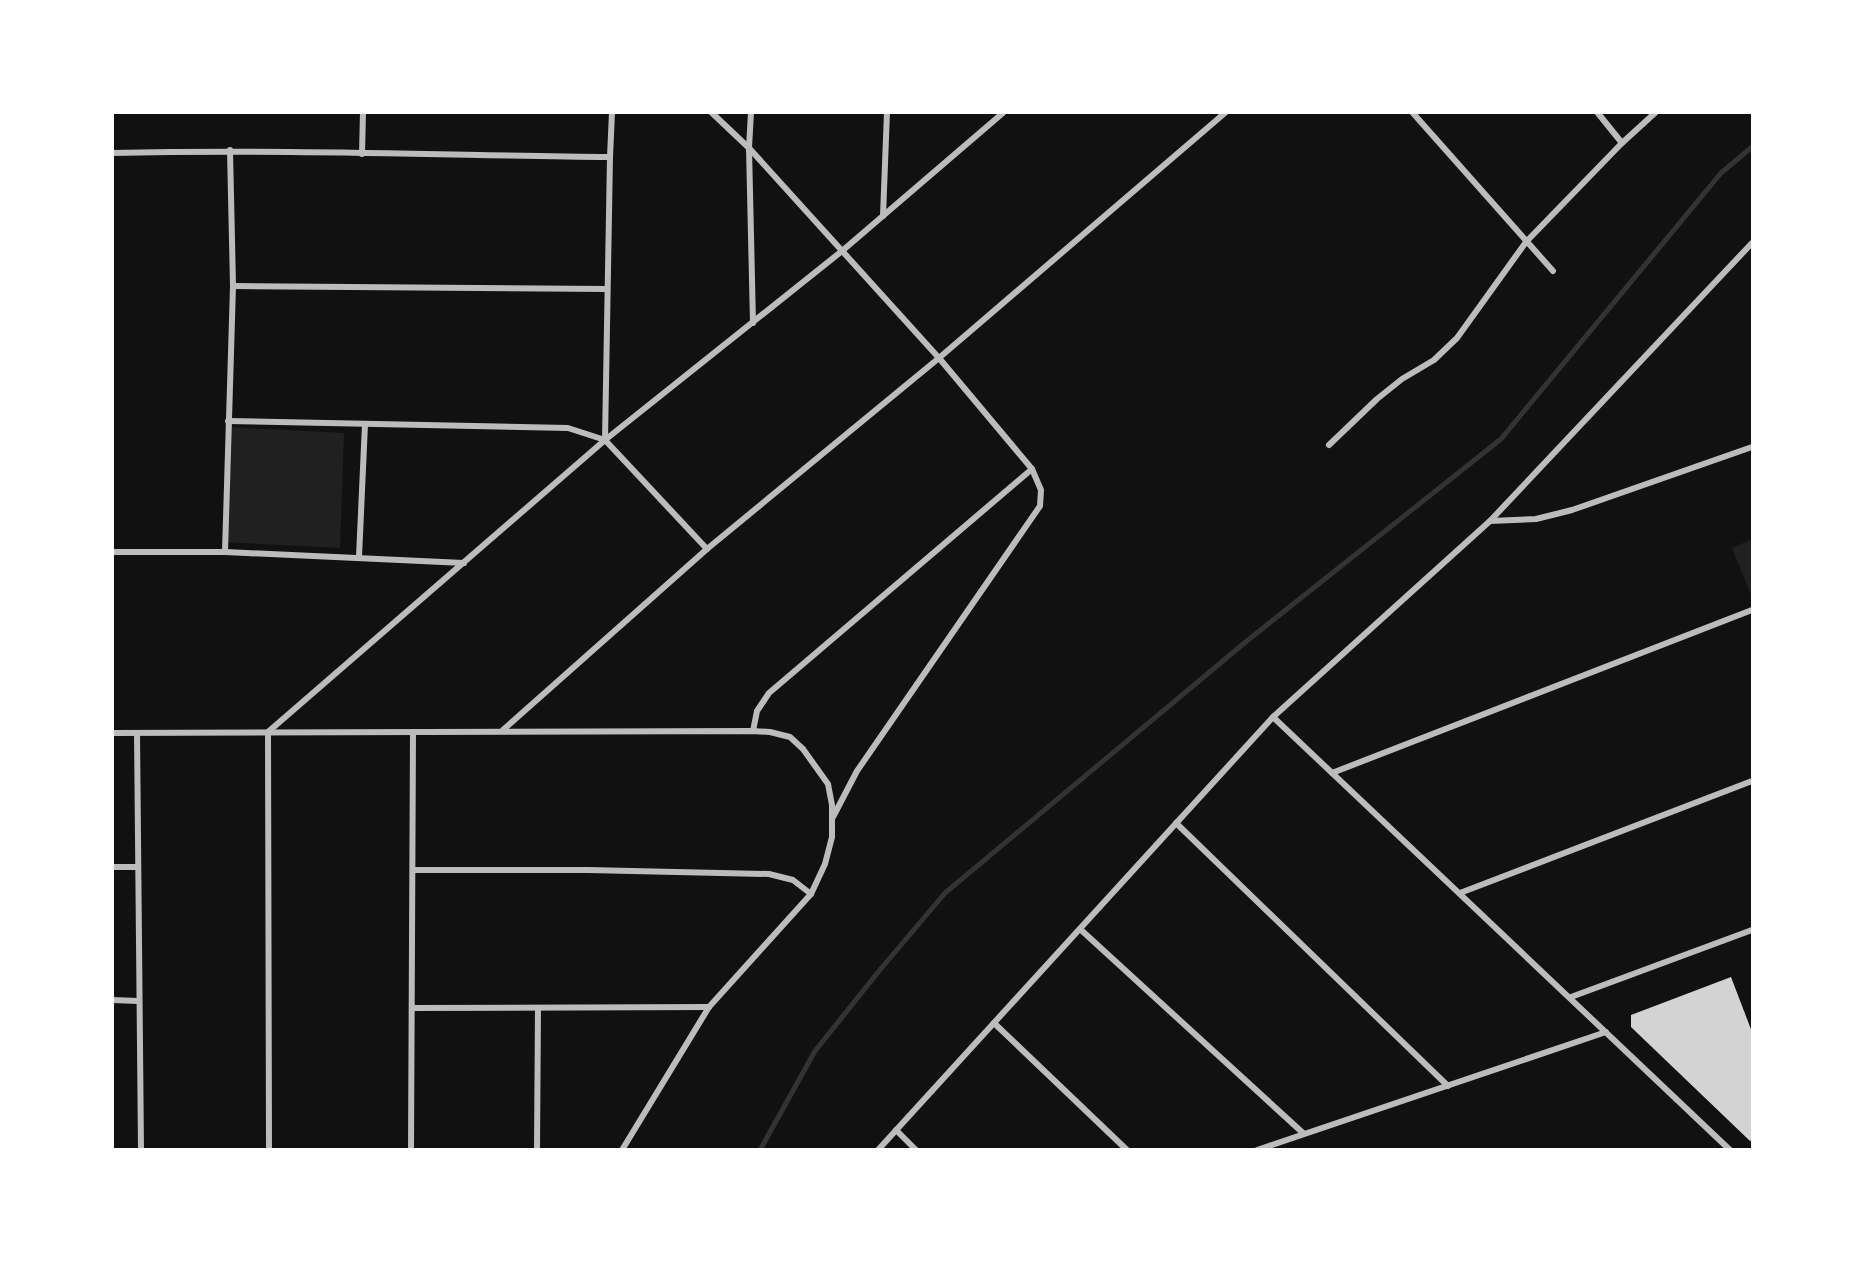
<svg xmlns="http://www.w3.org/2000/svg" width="1865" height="1262" font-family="Karla,sans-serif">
<rect width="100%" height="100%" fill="#111"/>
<g fill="#202020">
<polygon points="229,427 344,433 340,548 222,542"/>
<polygon points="1752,539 1752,597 1732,548"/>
</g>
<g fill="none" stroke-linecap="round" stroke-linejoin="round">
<polyline stroke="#333" stroke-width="5" points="760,1150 815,1051 879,971 945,893 1248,640 1501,439 1721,173 1752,147"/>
</g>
<polygon fill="#d3d3d3" points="1731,977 1752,1032 1752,1140 1750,1141 1631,1027 1631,1015"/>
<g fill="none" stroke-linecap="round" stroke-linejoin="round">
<g stroke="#bcbcbc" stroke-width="6">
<polyline points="711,112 749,148 939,358 1032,469 1041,490 1040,506 857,771 833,817"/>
<polyline points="751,112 749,148 753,323"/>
<polyline points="1412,112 1553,271"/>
<polyline points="1597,112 1622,143"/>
<path d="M 112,153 C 278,149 444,155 610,157"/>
<polyline points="362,154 363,112"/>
<polyline points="883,216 887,112"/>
<polyline points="233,286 607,289"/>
<polyline points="228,421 568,428 605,440 707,549"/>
<polyline points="605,440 610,157 612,112"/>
<polyline points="1329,445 1377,399 1402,379 1434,360 1457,338 1526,242 1622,143 1656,112"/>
<polyline points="1490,521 1752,243"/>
<polyline points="112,552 225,552 464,563"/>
<polyline points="225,552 233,286 230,150"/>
<polyline points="359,557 365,424"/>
<polyline points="1273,717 1730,1150"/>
<polyline points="503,730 707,549 939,358 1226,112"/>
<polyline points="753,731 757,711 769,693 1032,469"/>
<polyline points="112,733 753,731 770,732 790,737 803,749 828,784 832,805 832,837 825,864 811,894 709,1007 622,1150"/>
<polyline points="137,733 141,1150"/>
<polyline points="1332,773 1752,610"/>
<polyline points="1176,823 1448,1086"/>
<polyline points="112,867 138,867"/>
<polyline points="413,870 588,870 769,874 793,880 811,894"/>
<polyline points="1460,893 1752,781"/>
<polyline points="1080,929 1303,1133"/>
<polyline points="1571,997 1752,930"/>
<polyline points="112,1000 138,1001"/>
<polyline points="413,1008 709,1007"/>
<polyline points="994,1023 1127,1150"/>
<polyline points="896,1130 916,1150"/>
<polyline points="269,1150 268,732 605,440 842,251 1004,112"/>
<polyline points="411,1150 413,732"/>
<polyline points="537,1150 538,1008"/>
<polyline points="878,1150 1273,717 1490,521 1536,519 1572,510 1752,447"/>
<polyline points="1257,1150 1606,1032"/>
</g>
</g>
<rect width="1865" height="1262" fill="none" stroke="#ffffff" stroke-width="228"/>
</svg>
